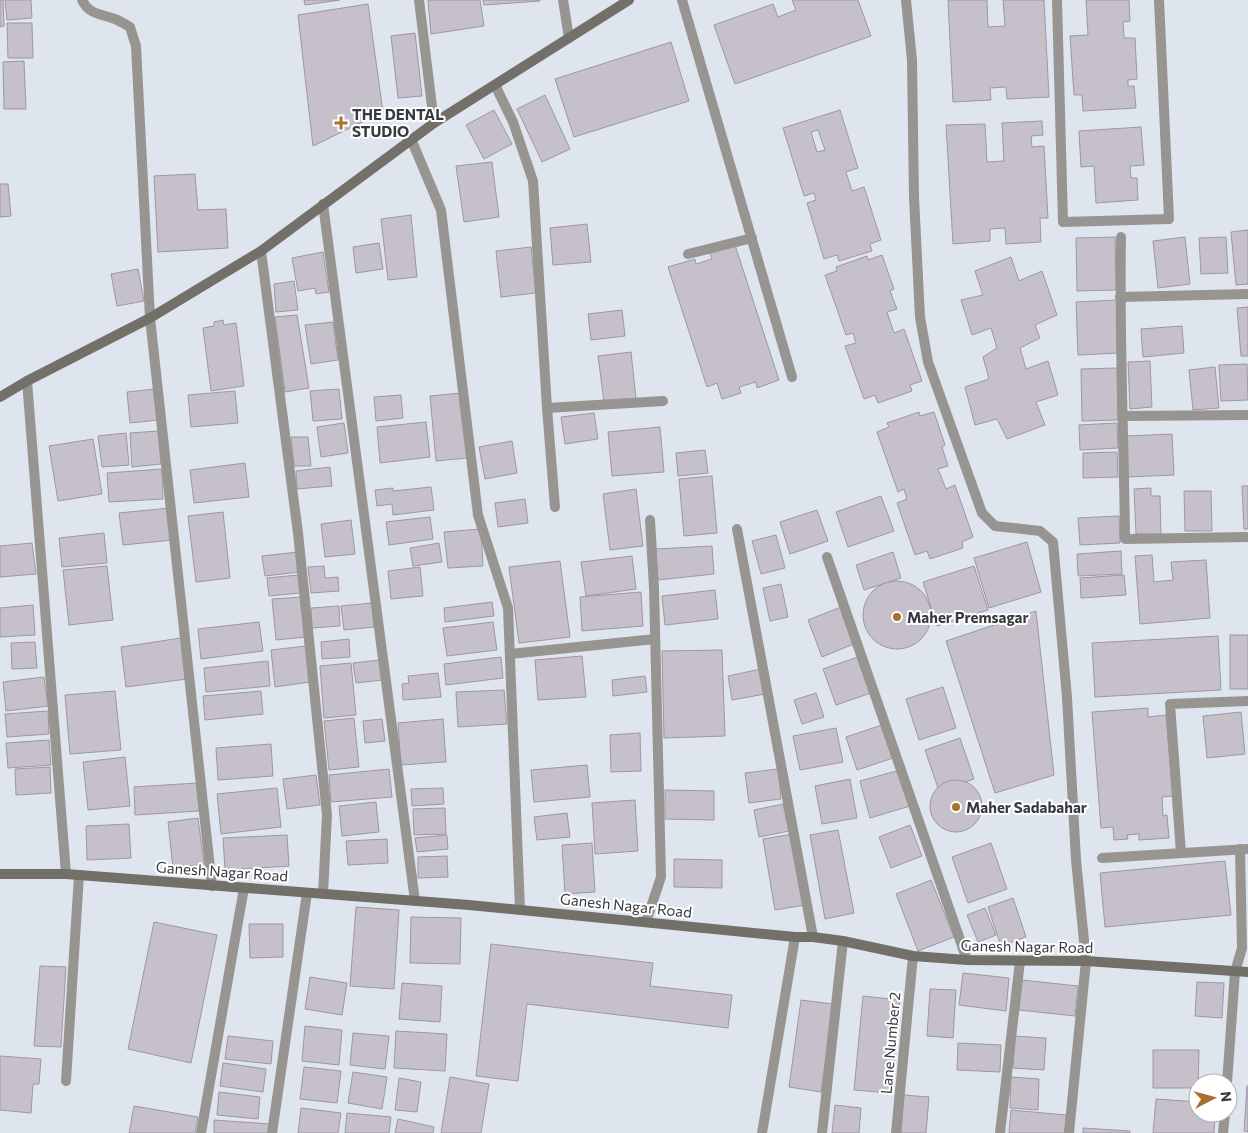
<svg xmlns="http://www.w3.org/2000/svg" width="1248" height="1133" font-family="Commissioner,sans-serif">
<rect width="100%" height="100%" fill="#dee5ef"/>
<g fill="#c6c0ca" stroke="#9d97a1" fill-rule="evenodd">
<polygon points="0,0 3,0 4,26 0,27"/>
<polygon points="5,0 31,0 32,18 7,20"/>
<polygon points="304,0 340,0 305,5"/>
<polygon points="428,0 480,0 484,26 431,34"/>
<polygon points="483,0 540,0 540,1 484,5"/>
<polygon points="792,0 858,0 871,36 735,84 714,25 773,4 778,17 796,10"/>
<polygon points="948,0 987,0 988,27 1005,26 1003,0 1044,0 1049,97 1007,99 1006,87 990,88 991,100 953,102"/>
<polygon points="1086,0 1129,0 1130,21 1123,22 1124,38 1135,38 1137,79 1128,80 1128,86 1134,86 1136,108 1083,111 1082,95 1074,95 1070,36 1088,35"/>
<polygon points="368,4 383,112 313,146 298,15"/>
<polygon points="7,23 32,23 33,58 8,58"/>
<polygon points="415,33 422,96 398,98 391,36"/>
<polygon points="671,42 689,101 574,137 555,79"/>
<polygon points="24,61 26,109 4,109 3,62"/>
<polygon points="545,95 570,149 542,162 517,109"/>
<polygon points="494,110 512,144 484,159 466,125"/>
<path d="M 840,110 L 858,168 L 846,172 L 852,191 L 864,187 L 881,240 L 870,244 L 872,251 L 839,261 L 837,255 L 824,259 L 807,203 L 816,200 L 814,193 L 804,196 L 783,128 ZM 818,130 L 825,150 L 817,152 L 811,132 Z"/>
<polygon points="1042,121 1043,135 1031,136 1032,147 1044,146 1048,218 1040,218 1041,242 1006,244 1005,228 990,229 990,241 953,244 946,125 985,124 987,162 1004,161 1002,123"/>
<polygon points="1141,127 1144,165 1130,166 1131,178 1137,178 1138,200 1096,203 1094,166 1081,167 1079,131"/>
<polygon points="492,162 499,217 464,222 456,166"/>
<polygon points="195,174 198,210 226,209 228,248 158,252 154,176"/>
<polygon points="0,184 8,184 11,216 0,217"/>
<polygon points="411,215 417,277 388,280 381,219"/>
<polygon points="587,224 591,262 553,265 550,228"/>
<polygon points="1248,230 1248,284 1236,285 1231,232"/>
<polygon points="1115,237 1116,290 1077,291 1076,238"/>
<polygon points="1185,237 1190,284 1158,288 1153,241"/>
<polygon points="1226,237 1228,273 1201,274 1199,238"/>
<polygon points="379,243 383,269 356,273 353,247"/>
<polygon points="735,245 779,380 757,388 756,382 739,387 741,393 722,399 717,383 707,387 668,267 695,259 696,264 712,259 710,253"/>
<polygon points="531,247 536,293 501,297 496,251"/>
<polygon points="323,252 329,292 316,294 315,288 298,291 292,258"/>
<polygon points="882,255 894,289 890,291 897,309 887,312 894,333 904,329 922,381 910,385 912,391 878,403 875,395 864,399 845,346 856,343 853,333 846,335 825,275 837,271 836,267 867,256 868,260"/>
<polygon points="1011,257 1019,281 1042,271 1057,315 1035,325 1040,338 1020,348 1026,369 1048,361 1058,395 1036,402 1045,425 1007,439 997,419 975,425 965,387 989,379 983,357 997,348 991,328 972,335 961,300 983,295 975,271"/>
<polygon points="138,269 144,301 117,306 111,274"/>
<polygon points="294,281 298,310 276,312 274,284"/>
<polygon points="1117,300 1119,353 1078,355 1076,302"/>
<polygon points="1248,307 1248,356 1241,356 1237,308"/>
<polygon points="622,310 625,336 591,340 588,314"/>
<polygon points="297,315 309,388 285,392 275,317"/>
<polygon points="223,320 224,325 236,323 244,386 211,391 203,328 214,326 214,322"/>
<polygon points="333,322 338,360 311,364 305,325"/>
<polygon points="1182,326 1184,353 1143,357 1141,329"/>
<polygon points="631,352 636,399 604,402 598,356"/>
<polygon points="1150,361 1152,407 1130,409 1128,362"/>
<polygon points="1247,364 1248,400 1221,401 1219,365"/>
<polygon points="1215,367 1219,408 1193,410 1189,370"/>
<polygon points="1117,368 1118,420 1082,421 1081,369"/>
<polygon points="155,389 158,420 130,423 127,392"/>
<polygon points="339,389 342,419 313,421 310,391"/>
<polygon points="235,391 238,423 191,427 188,395"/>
<polygon points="461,393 467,458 436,461 430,396"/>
<polygon points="401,395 403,418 376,421 374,397"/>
<polygon points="919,412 920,416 934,412 945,445 942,447 948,466 938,469 946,489 955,485 973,537 962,542 963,548 930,559 927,551 915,555 897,503 907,499 904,489 898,492 877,432 889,427 887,423"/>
<polygon points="594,413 598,439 565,444 561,417"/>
<polygon points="426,422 430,457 380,463 377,427"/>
<polygon points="344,423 348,453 321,457 317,427"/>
<polygon points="1117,423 1118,448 1080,450 1079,425"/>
<polygon points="660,427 664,472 612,476 608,432"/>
<polygon points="158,431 161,464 132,467 130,433"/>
<polygon points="126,433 129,465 102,467 98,436"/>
<polygon points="1172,434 1174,475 1128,477 1126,436"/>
<polygon points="291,437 308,437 311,466 294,466"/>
<polygon points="93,439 102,494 58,501 49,446"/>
<polygon points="512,441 517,473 485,479 479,447"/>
<polygon points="705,450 708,473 678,476 676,453"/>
<polygon points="1117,452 1118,477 1083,478 1083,453"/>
<polygon points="245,463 249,497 194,503 190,470"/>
<polygon points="330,467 332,486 297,489 296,471"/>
<polygon points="162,469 163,499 109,502 107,473"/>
<polygon points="712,476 717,533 684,536 679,479"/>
<polygon points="1242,486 1248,486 1248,529 1244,529"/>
<polygon points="431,487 434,510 393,515 392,504 377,506 375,490 393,488 393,491"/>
<polygon points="1151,488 1151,496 1160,496 1161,534 1136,534 1134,489"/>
<polygon points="636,489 643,546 610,550 603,494"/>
<polygon points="1184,491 1211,491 1212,531 1185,531"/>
<polygon points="881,496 894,531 848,547 836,512"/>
<polygon points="525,499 528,523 498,527 495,503"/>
<polygon points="170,508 173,540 123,545 119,513"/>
<polygon points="817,510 828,541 790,554 780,522"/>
<polygon points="223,512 230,578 196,582 188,516"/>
<polygon points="1119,516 1120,543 1080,545 1078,518"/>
<polygon points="430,517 433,539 389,545 386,522"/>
<polygon points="351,520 355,554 325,557 321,524"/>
<polygon points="481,529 483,566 448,568 444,532"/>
<polygon points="104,533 107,563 62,567 59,538"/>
<polygon points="776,535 785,568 761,574 752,541"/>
<polygon points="1027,542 1041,592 989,608 974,558"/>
<polygon points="32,543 36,574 0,577 0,546"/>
<polygon points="439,543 442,562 413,566 410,548"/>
<polygon points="712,546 714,574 658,580 655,549"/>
<polygon points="1121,551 1122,574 1078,576 1077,554"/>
<polygon points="298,552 300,572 265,576 262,556"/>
<polygon points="893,552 901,578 864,590 856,565"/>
<polygon points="1152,555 1154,582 1173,580 1171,562 1206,560 1210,618 1140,624 1135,556"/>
<polygon points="632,556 636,589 586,596 581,562"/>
<polygon points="560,561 570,637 519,643 509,567"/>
<polygon points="107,566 113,620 69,625 63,570"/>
<polygon points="324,566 325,578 338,577 339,591 311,593 308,567"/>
<polygon points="974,566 988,610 937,626 923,582"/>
<polygon points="420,567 423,596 391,599 388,571"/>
<polygon points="298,575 300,593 269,596 267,578"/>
<polygon points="1124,575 1126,595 1081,598 1080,578"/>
<circle cx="897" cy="615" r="34"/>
<polygon points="781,584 788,617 770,621 763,588"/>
<polygon points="715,590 718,619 665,625 662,596"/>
<polygon points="641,592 643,626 582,631 580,597"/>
<polygon points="302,597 306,637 276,640 272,599"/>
<polygon points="492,602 494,616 445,622 444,608"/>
<polygon points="372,603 374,627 344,630 341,606"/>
<polygon points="33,605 35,635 0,637 0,608"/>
<polygon points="339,606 340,626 312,628 311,608"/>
<polygon points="841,607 856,643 822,657 808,620"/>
<polygon points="1036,611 1054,775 995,793 946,641"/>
<polygon points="259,622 263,651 201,659 198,629"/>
<polygon points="493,622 497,650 447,656 443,628"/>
<rect x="1230" y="635" width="18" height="54"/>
<polygon points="1218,636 1221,690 1095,697 1092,643"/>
<polygon points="181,638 187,679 126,687 121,647"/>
<polygon points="349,639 350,657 322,659 321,642"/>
<polygon points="35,642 37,668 12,669 11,643"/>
<polygon points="306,646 310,682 275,687 271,650"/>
<polygon points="722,650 725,736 664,738 662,651"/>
<polygon points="582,656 586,697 538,700 535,660"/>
<polygon points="501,657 503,678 446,685 444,664"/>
<polygon points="858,657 871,693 836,705 823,669"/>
<polygon points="380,660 383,680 356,683 353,663"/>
<polygon points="268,661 270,686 206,692 204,668"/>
<polygon points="351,663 356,715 324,718 320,666"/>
<polygon points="761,669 765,694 732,700 728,676"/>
<polygon points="438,673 441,697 403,700 402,684 409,683 408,676"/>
<polygon points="645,676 647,692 613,696 612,680"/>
<polygon points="44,677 48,706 6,711 3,682"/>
<polygon points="943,687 956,728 919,740 906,699"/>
<polygon points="504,690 507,724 458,727 456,692"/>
<polygon points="115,691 121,750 70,754 65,695"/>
<polygon points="261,691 263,714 205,720 203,696"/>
<polygon points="816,693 824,717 802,724 794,700"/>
<polygon points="1148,708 1148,717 1166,715 1173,796 1162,797 1163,816 1167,815 1169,838 1139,840 1139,834 1127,835 1128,839 1114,840 1113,827 1101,828 1092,712"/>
<polygon points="48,711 49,734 7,737 5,714"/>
<polygon points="1241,712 1245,754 1207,758 1203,716"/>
<polygon points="354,718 359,767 329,770 324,721"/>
<polygon points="382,719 385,741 365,743 363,721"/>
<polygon points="443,719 446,762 401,765 398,723"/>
<polygon points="882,725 893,758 857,770 846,737"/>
<polygon points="836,728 843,762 800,770 793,736"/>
<polygon points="640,733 641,771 611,772 610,735"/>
<polygon points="960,738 974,779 939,791 925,750"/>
<polygon points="49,740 51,765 8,768 6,743"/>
<polygon points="271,744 273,776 218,780 216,748"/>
<polygon points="125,757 130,806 88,810 83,762"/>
<polygon points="587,765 590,797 534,802 531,770"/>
<polygon points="50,767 51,793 16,795 15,769"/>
<polygon points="389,769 392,797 331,802 329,775"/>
<polygon points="778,769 781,799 749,803 745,773"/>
<polygon points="900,770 910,806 870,818 860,781"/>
<polygon points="316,775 320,805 287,809 283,779"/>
<polygon points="850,779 857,818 822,824 815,786"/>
<circle cx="956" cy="806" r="26"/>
<polygon points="197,783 199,811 135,815 134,787"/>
<polygon points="277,788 281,827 221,834 217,794"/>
<polygon points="443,788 444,804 412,806 411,789"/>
<polygon points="665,790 714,791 714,820 665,819"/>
<polygon points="635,800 638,851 595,854 592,803"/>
<polygon points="376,802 379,832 342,836 339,806"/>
<polygon points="783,804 789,831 759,837 754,810"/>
<polygon points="445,808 446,834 414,835 413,809"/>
<polygon points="567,813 570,837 537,840 534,817"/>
<polygon points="198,818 204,864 173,868 168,822"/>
<polygon points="129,824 131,858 87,860 86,826"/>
<polygon points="910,825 922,856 891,868 879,837"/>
<polygon points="838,830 854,913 825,919 810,835"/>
<polygon points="793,834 805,905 775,910 763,839"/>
<polygon points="287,835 289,866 225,870 223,838"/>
<polygon points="447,835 448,849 417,852 415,838"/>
<polygon points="387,839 388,863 348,865 346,841"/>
<polygon points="592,843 595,892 565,894 562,845"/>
<polygon points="991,843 1007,889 968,903 952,857"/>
<polygon points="447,856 448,877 418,878 418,857"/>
<polygon points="674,859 722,860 722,888 674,887"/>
<polygon points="1225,861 1231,915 1105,927 1100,873"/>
<polygon points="931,880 954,937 918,951 896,894"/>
<polygon points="1013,898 1026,937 1001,946 988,907"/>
<polygon points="356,907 399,910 394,989 350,986"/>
<polygon points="985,908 996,935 978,942 967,915"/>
<polygon points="411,917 461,918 460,964 410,963"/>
<polygon points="154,922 217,935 191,1063 128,1049"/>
<polygon points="249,924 283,924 283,957 250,958"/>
<polygon points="491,944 653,963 650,986 732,995 728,1028 527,1004 518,1081 476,1076"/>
<polygon points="40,966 66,967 61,1047 34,1046"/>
<polygon points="963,973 1009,978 1006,1011 959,1005"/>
<polygon points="310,977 347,983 342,1015 305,1009"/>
<polygon points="1022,980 1078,986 1075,1016 1019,1010"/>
<polygon points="1197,982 1224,983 1222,1018 1195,1016"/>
<polygon points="402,983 442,986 440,1022 399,1019"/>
<polygon points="930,989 956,990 953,1038 927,1036"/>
<polygon points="863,996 900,1000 891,1093 854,1090"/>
<polygon points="801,1000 833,1004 821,1092 789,1087"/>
<polygon points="305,1026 342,1030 339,1065 302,1061"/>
<polygon points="396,1031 447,1034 445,1071 394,1068"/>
<polygon points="353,1033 389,1036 385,1069 350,1065"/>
<polygon points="228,1036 273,1041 271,1064 225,1059"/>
<polygon points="1015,1036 1046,1038 1044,1070 1013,1068"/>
<polygon points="958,1043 1001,1045 1000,1072 957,1070"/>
<polygon points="1153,1050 1199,1050 1198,1088 1153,1088"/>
<polygon points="0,1056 41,1059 39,1084 33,1084 31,1113 0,1110"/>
<polygon points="223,1063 266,1069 263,1092 220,1086"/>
<polygon points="304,1067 341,1071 337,1103 300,1099"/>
<polygon points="353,1072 387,1077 382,1109 348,1103"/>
<polygon points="450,1077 489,1084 481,1133 441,1133"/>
<polygon points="1011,1077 1039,1079 1038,1110 1010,1108"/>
<polygon points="399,1078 421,1082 417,1112 395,1110"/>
<polygon points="1247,1086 1248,1086 1248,1132 1244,1131"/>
<polygon points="219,1092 260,1097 258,1119 217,1115"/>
<polygon points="904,1095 929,1097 926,1133 901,1133"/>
<polygon points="1156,1099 1198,1102 1198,1113 1215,1113 1214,1133 1153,1133"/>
<polygon points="835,1105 861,1108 859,1133 832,1133"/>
<polygon points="134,1106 198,1117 195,1133 129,1133"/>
<polygon points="301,1108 341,1113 338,1133 298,1133"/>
<polygon points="1011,1110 1066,1115 1065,1133 1009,1133"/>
<polygon points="347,1113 391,1117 389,1133 345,1133"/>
<polygon points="398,1119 434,1127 433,1133 395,1133"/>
<polygon points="214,1120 270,1124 270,1133 214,1133"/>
<polygon points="1083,1128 1130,1131 1130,1133 1083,1133"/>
</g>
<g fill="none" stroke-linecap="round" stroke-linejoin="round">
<g stroke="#979591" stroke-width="10">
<polyline points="906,0 912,60 914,197 920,317 928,362 982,513 995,526 1040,531 1053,542 1067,697 1076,860 1086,961"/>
<polyline points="1181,853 1170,704 1248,701"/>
<polyline points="1102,858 1248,849"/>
<polyline points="1235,972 1242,948 1240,849"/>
<polyline points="762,1133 795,937"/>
</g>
<g stroke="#979591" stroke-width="10">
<path d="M 82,0 C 89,15 102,14 115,19 C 120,21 125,24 130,27 L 136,46 L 150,318 L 212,886"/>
<polyline points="419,0 434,123"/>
<polyline points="563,0 569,38"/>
<polyline points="682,0 792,377"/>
<polyline points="1057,0 1063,222 1169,219 1159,0"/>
<polyline points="495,85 513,122 533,181 547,408 555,507"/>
<polyline points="411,139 441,210 478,515 508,608 520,910"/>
<polyline points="323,204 415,901"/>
<path d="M 1121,237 C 1119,338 1124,438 1125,539 L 1248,537"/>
<polyline points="261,251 298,533 327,815 323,894"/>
<polyline points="688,254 752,238"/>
<polyline points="1120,297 1248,294"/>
<polyline points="27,381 66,874"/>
<polyline points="547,408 663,401"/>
<polyline points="1124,416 1248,415"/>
<polyline points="737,529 813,937"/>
<polyline points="827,557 967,960"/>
<polyline points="510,654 655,639"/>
<polyline points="646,922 661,877 654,588 650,520"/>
<polyline points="66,1081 79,875"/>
<polyline points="1227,1083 1235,972"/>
<polyline points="201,1133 244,888"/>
<polyline points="272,1133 307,893"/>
<polyline points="822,1133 843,941"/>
<polyline points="896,1133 913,956"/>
<polyline points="1000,1133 1020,961"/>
<polyline points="1069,1133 1086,961"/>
<polyline points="1223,1133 1225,1113"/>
</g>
<g stroke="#736f69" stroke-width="10">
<polyline points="0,397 27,381 150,318 261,251 434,123 629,0"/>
<polyline points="0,874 66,874 469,905 795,937 813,937 843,941 913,956 967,960 1086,961 1248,972"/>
</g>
</g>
<g fill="#a9712e" stroke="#fff" stroke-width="2">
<path d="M338.5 115.5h5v5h5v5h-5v5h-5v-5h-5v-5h5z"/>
<circle cx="897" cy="617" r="5"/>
<circle cx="956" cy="807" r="5"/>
</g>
<g text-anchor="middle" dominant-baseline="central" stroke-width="4" stroke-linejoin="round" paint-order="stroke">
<g font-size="15" font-weight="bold" fill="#373a3e" stroke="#fff" text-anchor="start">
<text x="352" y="114">THE DENTAL<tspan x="352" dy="17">STUDIO</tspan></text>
<text x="907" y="617">Maher Premsagar</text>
<text x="966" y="807">Maher Sadabahar</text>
</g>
<g font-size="15" fill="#373a3e" stroke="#fff">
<text transform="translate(222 871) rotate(4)">Ganesh Nagar Road</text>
<text transform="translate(626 905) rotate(6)">Ganesh Nagar Road</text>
<text transform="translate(1027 946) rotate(1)">Ganesh Nagar Road</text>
<text transform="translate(890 1043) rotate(-85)">Lane Number 2</text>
</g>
</g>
<g transform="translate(1213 1098) rotate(84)"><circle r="24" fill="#ffffff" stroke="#afb0b2"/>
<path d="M0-4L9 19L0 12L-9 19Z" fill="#a9712e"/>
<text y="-8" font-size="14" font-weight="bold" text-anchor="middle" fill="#373a3e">N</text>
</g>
</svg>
